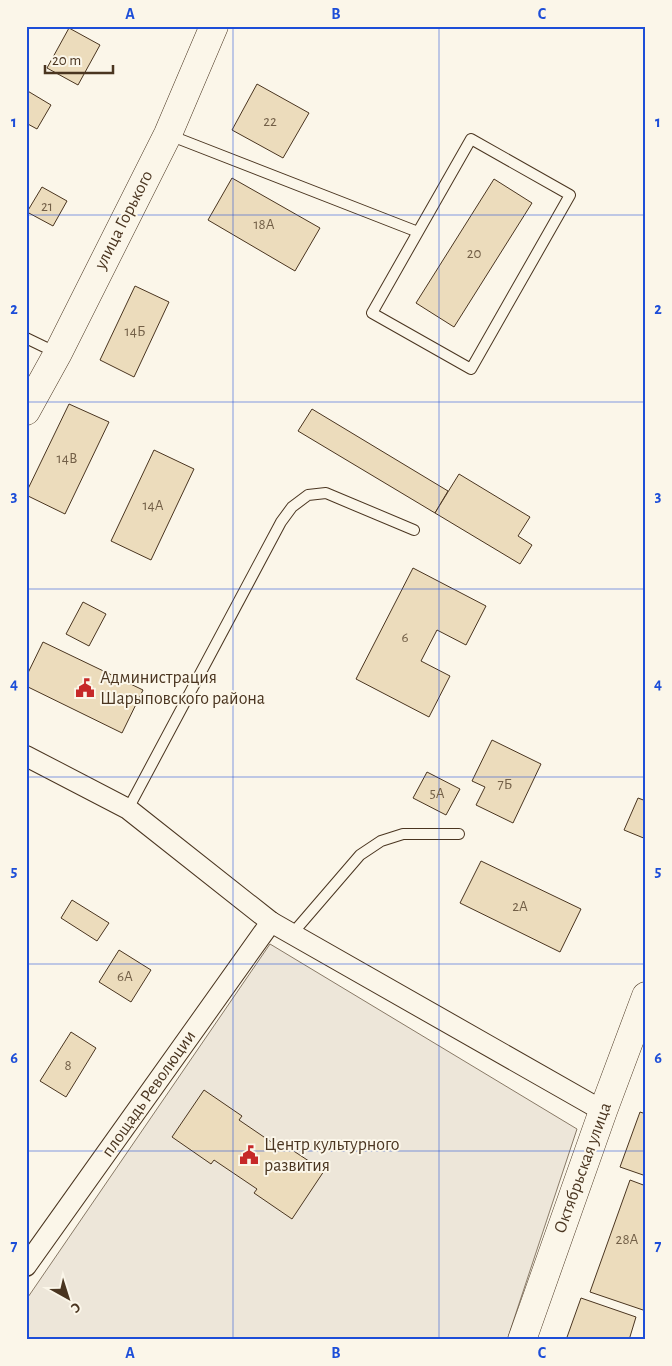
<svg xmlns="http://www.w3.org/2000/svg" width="672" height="1366" font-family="'Alegreya Sans',sans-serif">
<rect width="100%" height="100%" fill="#fbf6e9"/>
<polygon fill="#ede6d9" stroke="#887966" points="270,944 577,1129 507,1340 26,1340 26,1300"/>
<g fill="#ecdcbc" stroke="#4a3520">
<polygon points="69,28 100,45 78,85 47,68"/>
<polygon points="257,84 309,113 283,158 232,130"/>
<polygon points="26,90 51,105 37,129 26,123"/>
<polygon points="232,178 320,228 295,271 208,220"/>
<polygon points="494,179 532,203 454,327 416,303"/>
<polygon points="42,187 67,201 53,226 27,212"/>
<polygon points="135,286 169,302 134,377 100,360"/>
<polygon points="69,404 109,422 65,514 26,495 26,493"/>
<polygon points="312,409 448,491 435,513 298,431"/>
<polygon points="154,450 194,469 151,560 111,541"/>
<polygon points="459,474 530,517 518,536 532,545 520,564 435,513"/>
<polygon points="413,568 486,606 466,645 437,630 421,661 450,676 429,717 356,679"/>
<polygon points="83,602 106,614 89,646 66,634"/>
<polygon points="43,642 143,690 122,733 26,686 26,677"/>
<polygon points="492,740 541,764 513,823 476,805 485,787 472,781"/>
<polygon points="427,772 460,789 446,815 413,798"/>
<polygon points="638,798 646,801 646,839 624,830"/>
<polygon points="481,861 581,909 560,952 460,903"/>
<polygon points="72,900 109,923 97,941 61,918"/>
<polygon points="119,950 151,970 131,1002 99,982"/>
<polygon points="71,1032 96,1048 66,1097 40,1081"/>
<polygon points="204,1090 242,1116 239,1120 283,1150 286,1146 324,1171 292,1219 254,1193 257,1189 214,1160 211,1164 172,1137"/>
<polygon points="640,1112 646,1114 646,1176 620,1167"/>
<polygon points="630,1180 646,1186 646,1311 590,1292"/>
<polygon points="581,1298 636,1317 629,1340 566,1340"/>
</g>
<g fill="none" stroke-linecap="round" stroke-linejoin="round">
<g stroke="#4a3520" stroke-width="12">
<g id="lane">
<polyline points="169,135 418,232 372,313 471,369 570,195 471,139 418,232"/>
<polyline points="26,338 57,353"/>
<polyline points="128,809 281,522 292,507 308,495 326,493 414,530"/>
<polyline points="292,934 360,855 381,841 403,834 459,834"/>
</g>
</g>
<g stroke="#4a3520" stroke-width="22">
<g id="street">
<polyline points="26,756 128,809 271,922 603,1111"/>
<polyline points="26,1266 271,922"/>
</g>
</g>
<g stroke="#4a3520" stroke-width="29">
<g id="secondary">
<polyline points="26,411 58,353 168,134 214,26"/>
<polyline points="522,1340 603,1111 646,996"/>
</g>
</g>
<use href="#lane" stroke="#fbf6e9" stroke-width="10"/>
<use href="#street" stroke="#fbf6e9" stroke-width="20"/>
<use href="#secondary" stroke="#fbf6e9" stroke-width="28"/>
</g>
<path fill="none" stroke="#1d4ed8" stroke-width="1" stroke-opacity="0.55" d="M 233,26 L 233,1340M 439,26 L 439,1340M 26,215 L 646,215M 26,402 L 646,402M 26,589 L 646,589M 26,777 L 646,777M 26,964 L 646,964M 26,1151 L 646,1151"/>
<defs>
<g id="civic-bare" transform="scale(1.5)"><path d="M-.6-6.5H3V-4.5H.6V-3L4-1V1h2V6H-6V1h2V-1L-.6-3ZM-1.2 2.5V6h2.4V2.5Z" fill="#c62828" stroke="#fbf6e9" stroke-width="2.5" paint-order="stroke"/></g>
</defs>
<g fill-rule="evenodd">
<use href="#civic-bare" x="85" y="688"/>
<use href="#civic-bare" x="249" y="1155"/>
</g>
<g text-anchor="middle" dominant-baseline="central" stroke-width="4" stroke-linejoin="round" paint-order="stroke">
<g font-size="15" fill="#725f47">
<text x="270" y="121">22</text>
<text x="47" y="206">21</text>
<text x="264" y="224">18А</text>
<text x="474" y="253">20</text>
<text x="135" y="331">14Б</text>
<text x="67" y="458">14В</text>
<text x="153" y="505">14А</text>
<text x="405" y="637">6</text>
<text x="505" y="784">7Б</text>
<text x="437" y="793">5А</text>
<text x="520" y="906">2А</text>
<text x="125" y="976">6А</text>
<text x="68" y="1065">8</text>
<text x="627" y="1239">28А</text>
</g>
<g font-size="18" fill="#4a3520" stroke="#fbf6e9">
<text transform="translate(124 220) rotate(-63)">улица Горького</text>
<text transform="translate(149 1094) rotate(-55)">площадь Революции</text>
<text transform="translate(583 1168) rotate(-70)">Октябрьская улица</text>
</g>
<g font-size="18" fill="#4a3520" stroke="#fbf6e9" text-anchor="start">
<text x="100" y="678">Администрация<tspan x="100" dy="21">Шарыповского района</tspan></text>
<text x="264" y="1145">Центр культурного<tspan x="264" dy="21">развития</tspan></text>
</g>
</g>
<rect width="672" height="1366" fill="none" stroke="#fbf6e9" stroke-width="55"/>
<g transform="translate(68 1298) rotate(141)" stroke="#fbf6e9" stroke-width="4" paint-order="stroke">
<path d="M0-4L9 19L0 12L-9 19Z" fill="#4a3520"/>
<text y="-8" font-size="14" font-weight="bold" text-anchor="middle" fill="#4a3520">С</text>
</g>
<path d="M45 65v8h68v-8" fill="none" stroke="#4a3520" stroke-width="2.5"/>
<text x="52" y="65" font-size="15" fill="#4a3520" stroke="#fbf6e9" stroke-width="4" paint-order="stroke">20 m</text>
<rect x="28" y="28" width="616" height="1310" fill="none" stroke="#1d4ed8" stroke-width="2"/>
<g font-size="16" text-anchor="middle" font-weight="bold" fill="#1d4ed8">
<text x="130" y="19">A</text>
<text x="336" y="19">B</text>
<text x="542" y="19">C</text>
<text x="14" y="127">1</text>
<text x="658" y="127">1</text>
<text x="14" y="314">2</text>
<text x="658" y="314">2</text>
<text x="14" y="501">3</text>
<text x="658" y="501">3</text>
<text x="14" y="689">4</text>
<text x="658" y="689">4</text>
<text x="14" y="876">5</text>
<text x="658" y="876">5</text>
<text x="14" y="1063">6</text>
<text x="658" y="1063">6</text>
<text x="14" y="1251">7</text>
<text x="658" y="1251">7</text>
<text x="130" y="1358">A</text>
<text x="336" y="1358">B</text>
<text x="542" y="1358">C</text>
</g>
</svg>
